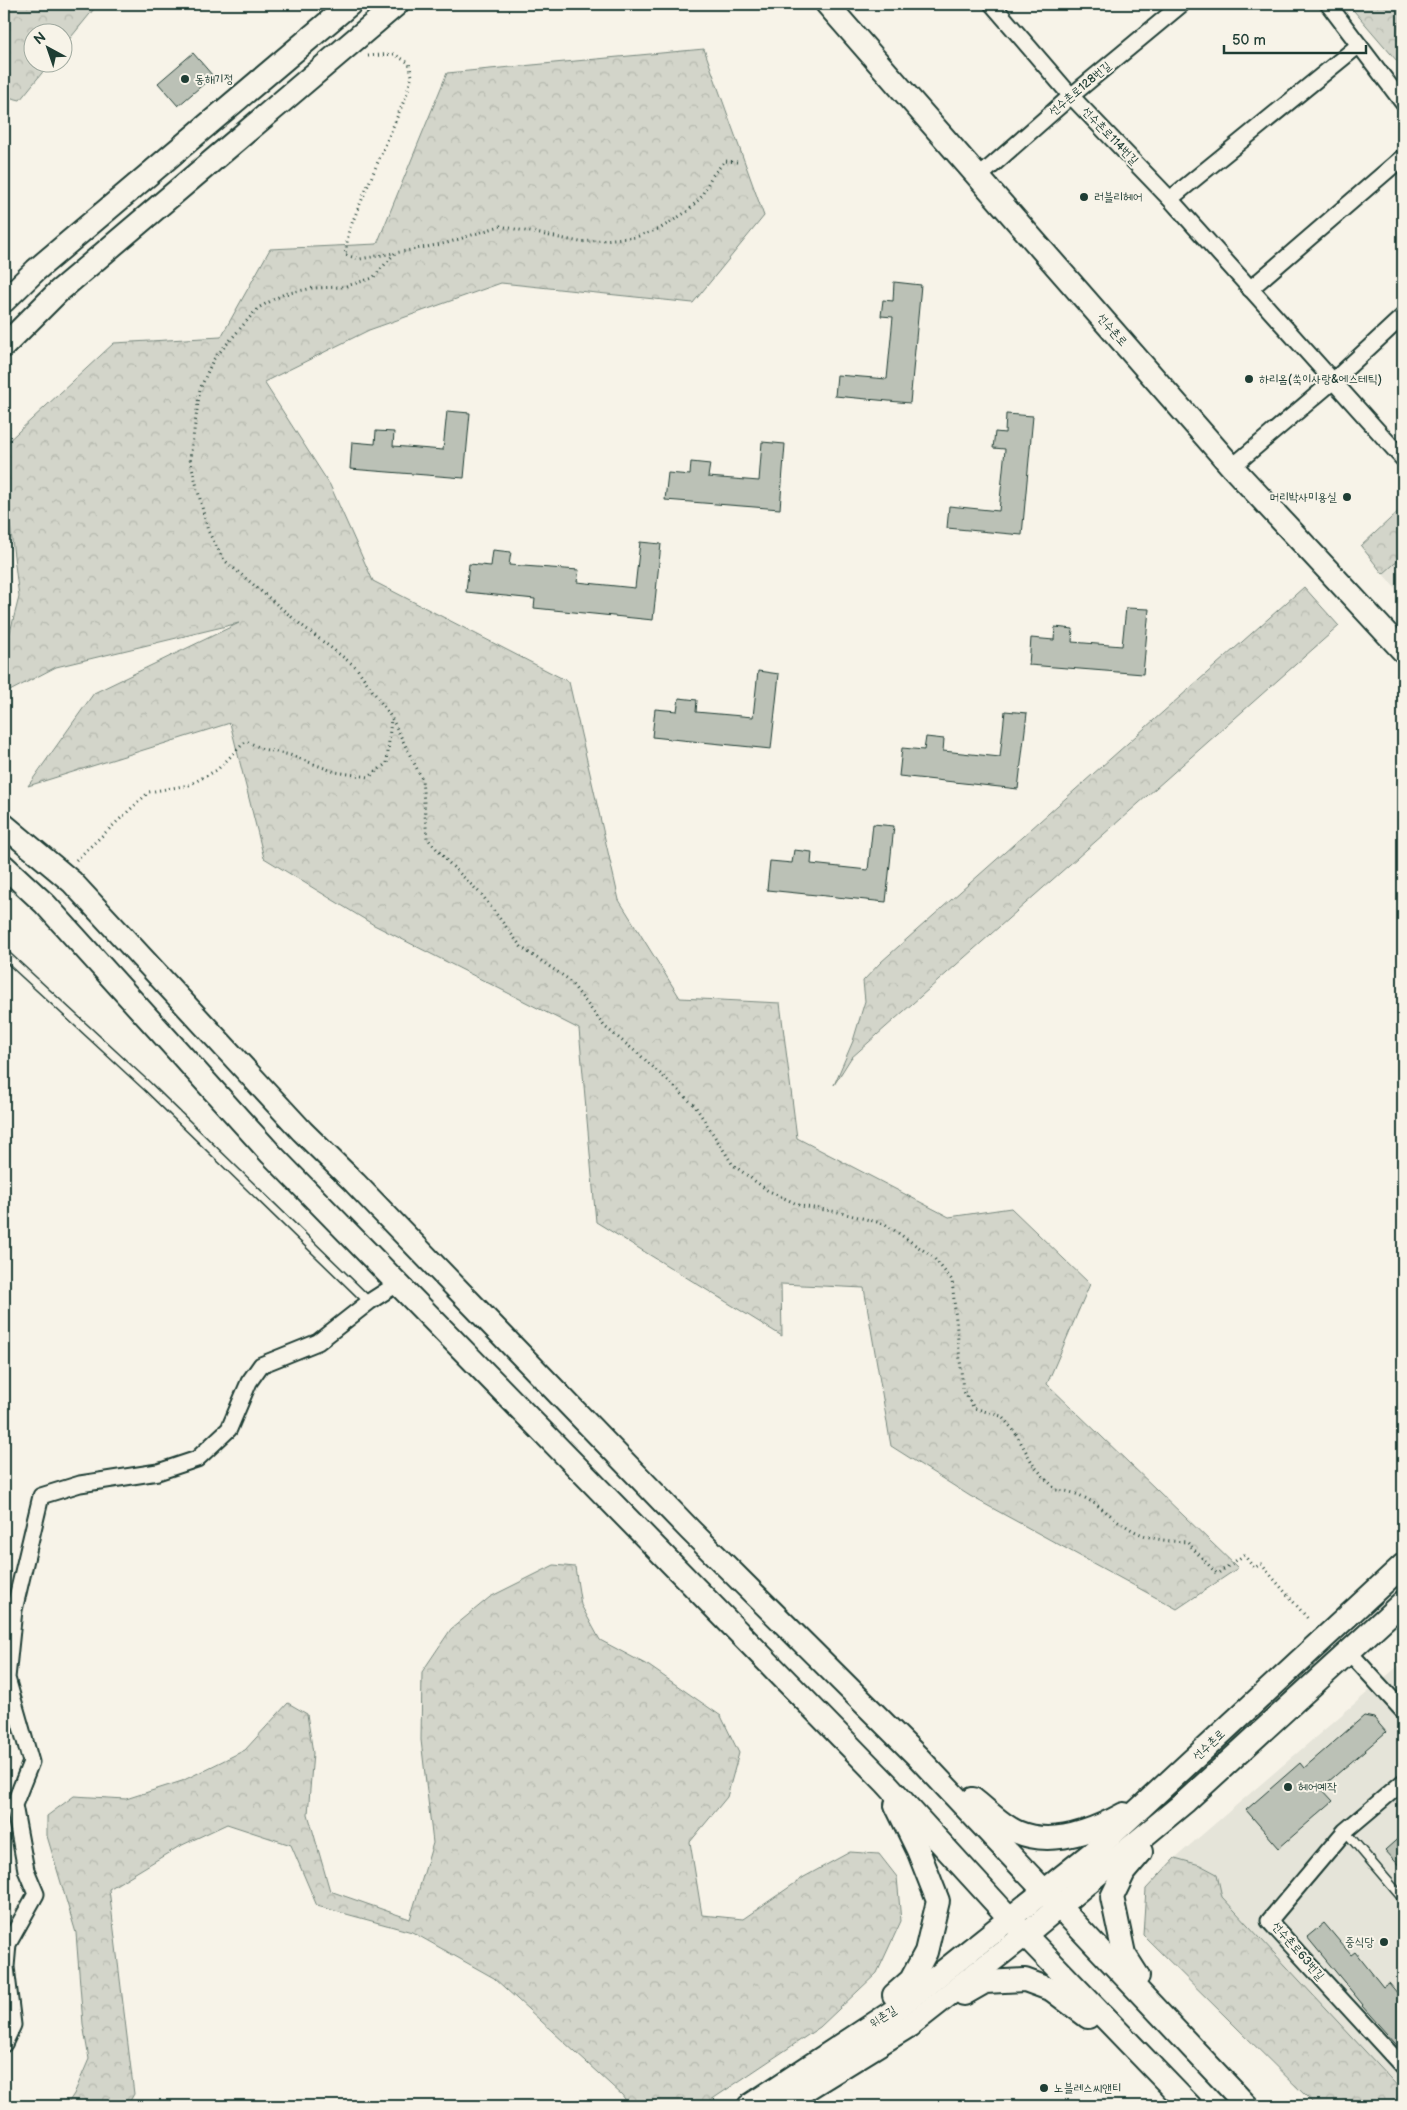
<svg xmlns="http://www.w3.org/2000/svg" width="1407" height="2110" font-family="'Balsamiq Sans','Poor Story',sans-serif">
<defs>
<pattern id="forest-crowns" width="20" height="18" patternUnits="userSpaceOnUse" patternTransform="scale(1.25)"><rect width="20" height="18" fill="#d3d5ca"/><path d="M2 6a3 3 0 1 1 6 0M12 15a3 3 0 1 1 6 0" fill="none" stroke="#b5b8ae"/></pattern>
</defs>
<rect width="100%" height="100%" fill="#f7f3e8"/>
<filter id="ink" filterUnits="userSpaceOnUse"><feTurbulence type="fractalNoise" baseFrequency=".02" numOctaves="2"/><feDisplacementMap in="SourceGraphic" scale="10" xChannelSelector="R" yChannelSelector="G"/><feConvolveMatrix kernelMatrix="1 2 1 2 8 2 1 2 1" color-interpolation-filters="sRGB"/></filter>
<g filter="url(#ink)">
<g fill="#e5e4d9">
<polygon points="1403,556 1403,597 1383,574"/>
<polygon points="1403,1662 1403,2090 1175,1858"/>
</g>
<g fill="url(#forest-crowns)" stroke="#79897f">
<polygon points="4,4 98,4 63,47 62,32 32,32 32,62 50,63 20,100 4,96"/>
<polygon points="1348,4 1403,4 1403,68"/>
<polygon points="704,49 764,216 693,303 501,283 369,330 264,382 330,485 373,581 569,682 619,900 680,998 780,1003 797,1138 949,1217 1011,1208 1090,1284 1047,1384 1238,1568 1177,1609 970,1496 891,1446 864,1288 781,1284 782,1336 596,1222 579,1029 374,925 264,858 230,723 28,786 94,693 239,623 56,667 4,694 4,656 19,597 4,475 4,445 114,343 221,337 270,249 377,244 447,73"/>
<polygon points="1403,507 1403,556 1383,574 1361,546"/>
<polygon points="1304,587 1339,626 851,1058 834,1085 853,1041 865,1001 863,981 881,962"/>
<polygon points="554,1565 575,1567 581,1605 600,1640 649,1666 721,1716 739,1753 727,1797 690,1842 702,1915 743,1919 804,1877 850,1852 879,1854 897,1877 901,1921 877,1973 820,2027 702,2106 630,2106 622,2095 494,1978 412,1932 317,1906 291,1845 227,1824 178,1847 109,1889 134,2094 127,2106 66,2106 74,2094 89,2059 83,2024 76,1933 47,1836 47,1816 74,1796 126,1799 182,1781 245,1750 288,1703 307,1714 313,1753 308,1814 330,1891 410,1919 433,1843 421,1740 422,1672 451,1629 490,1597"/>
<polygon points="1175,1858 1200,1865 1217,1874 1222,1897 1403,2092 1403,2106 1316,2106 1143,1935 1146,1889"/>
</g>
<g fill="#bbc1b6" stroke="#1f3d34">
<polygon points="193,53 213,76 178,106 158,83"/>
<polygon points="894,282 921,285 910,403 835,396 837,375 887,379 893,317 881,316 883,300 893,301"/>
<polygon points="447,411 470,413 464,478 350,469 352,442 375,444 376,431 394,432 393,446 443,450"/>
<polygon points="1006,414 1033,416 1022,535 947,528 949,506 999,511 1005,449 993,448 995,432 1005,433"/>
<polygon points="762,442 785,444 780,509 665,500 668,473 690,475 691,462 710,464 708,477 759,481"/>
<polygon points="640,542 661,544 653,620 534,608 535,599 466,592 469,564 491,566 493,550 511,552 509,565 579,570 577,582 635,588"/>
<polygon points="1126,608 1149,609 1143,674 1029,665 1031,638 1054,640 1055,627 1073,629 1072,642 1122,646"/>
<polygon points="758,671 779,674 771,749 652,737 655,709 677,711 679,698 697,700 696,712 753,717"/>
<polygon points="1005,711 1027,713 1018,789 899,776 902,748 924,750 926,737 944,739 943,751 1000,757"/>
<polygon points="873,824 894,826 886,902 767,890 770,861 792,863 794,850 812,852 811,864 868,870"/>
<polygon points="1364,1716 1374,1718 1386,1732 1321,1788 1333,1801 1279,1848 1246,1810 1300,1763 1304,1768"/>
<polygon points="1403,1834 1403,1870 1385,1850"/>
<polygon points="1324,1923 1351,1955 1355,1952 1383,1987 1389,1983 1403,2000 1403,2052 1362,2006 1363,2005 1307,1937"/>
</g>
<g fill="none" stroke-linecap="round" stroke-linejoin="round">
<g stroke="#1f3d34" stroke-width="11">
<g id="lane">
<polyline points="4,954 148,1087 369,1302"/>
<polyline points="1345,1831 1403,1899"/>
</g>
</g>
<g stroke="#1f3d34" stroke-width="19">
<g id="street">
<polyline points="992,4 1071,96 1170,199 1403,459"/>
<polyline points="1328,4 1403,103"/>
<polyline points="979,177 1071,96 1182,4"/>
<polyline points="1170,199 1359,45"/>
<polyline points="1250,289 1403,157"/>
<polyline points="1232,467 1332,382 1403,316"/>
<polyline points="1349,1652 1403,1711"/>
<polyline points="1403,1782 1345,1831 1269,1921 1403,2067"/>
<polyline points="4,2044 13,2025 6,1967 8,1944 36,1894 26,1870 14,1805 31,1762 7,1678 14,1610 41,1496 80,1484 158,1472 197,1459 229,1429 249,1382 261,1365 318,1342 369,1302 397,1284"/>
</g>
</g>
<g stroke="#1f3d34" stroke-width="26">
<g id="secondary">
<polyline points="827,4 1232,467 1403,651"/>
<polyline points="4,301 36,270 350,4"/>
<polyline points="4,346 59,291 397,4"/>
<polyline points="4,825 72,882 302,1131 355,1183 690,1530 917,1756 1247,2106"/>
<polyline points="4,866 45,904 271,1154 886,1783 1025,1935 1190,2106"/>
<path d="M 973,1799 C 986,1809 1001,1825 1017,1832 C 1052,1847 1093,1831 1124,1814"/>
<polyline points="1138,1976 1124,1954 1112,1897 1124,1872 1141,1852"/>
<polyline points="964,1994 985,1982 1025,1980 1052,1990 1088,2017"/>
<polyline points="894,1995 911,1980 926,1952 938,1901 918,1850 896,1805"/>
<polyline points="749,2106 895,2010 1093,1852 1403,1565"/>
<polyline points="779,2106 909,2026 1025,1935 1186,1801 1403,1602"/>
</g>
</g>
<g stroke="#1f3d34" stroke-width="3" stroke-dasharray="1 4" stroke-linecap="butt">
<polyline points="368,56 394,54 409,63 412,76 406,96 349,230 345,255 360,259 394,253"/>
<path d="M 737,162 L 725,161 L 712,176 L 701,197 L 688,211 L 661,228 L 636,237 L 580,242 L 500,226 L 447,243 L 395,253 L 373,278 L 343,287 L 313,288 L 284,294 L 258,308 L 213,360 L 200,389 L 190,459 L 208,531 L 224,560 L 300,624 L 356,667 L 391,717 L 422,779 L 427,838 L 449,863 L 482,895 L 522,948 L 568,979 L 605,1027 L 641,1056 L 695,1106 L 733,1165 L 767,1190 L 801,1206 L 838,1212 L 885,1224 L 933,1257 L 952,1280 L 963,1390 L 974,1408 L 1001,1416 L 1015,1432 L 1034,1466 L 1056,1490 C 1089,1491 1108,1517 1134,1531 C 1152,1540 1168,1541 1187,1542 L 1217,1574 L 1244,1555 L 1254,1568 L 1261,1564 L 1309,1620"/>
<polyline points="76,860 149,792 189,785 217,770 246,741 263,749 290,755 335,772 369,777 387,763 391,718"/>
</g>
<use href="#lane" stroke="#f7f3e8" stroke-width="8"/>
<use href="#street" stroke="#f7f3e8" stroke-width="15"/>
<use href="#secondary" stroke="#f7f3e8" stroke-width="22"/>
</g>
</g>
<g fill="#1f3d34" stroke="#f7f3e8" stroke-width="2">
<circle cx="185" cy="79" r="5"/>
<circle cx="1084" cy="197" r="5"/>
<circle cx="1249" cy="379" r="5"/>
<circle cx="1347" cy="497" r="5"/>
<circle cx="1288" cy="1787" r="5"/>
<circle cx="1384" cy="1942" r="5"/>
<circle cx="1044" cy="2088" r="5"/>
</g>
<g text-anchor="middle" dominant-baseline="central" stroke-width="4" stroke-linejoin="round" paint-order="stroke">
<g font-size="12" fill="#1f3d34" stroke="#f7f3e8" text-anchor="start">
<text x="195" y="79">동해기정</text>
<text x="1094" y="197">러블리헤어</text>
<text x="1259" y="379">하리옴(쑥이사랑&amp;에스테틱)</text>
<text x="1337" y="497" text-anchor="end">머리박사미용실</text>
<text x="1298" y="1787">헤어예작</text>
<text x="1374" y="1942" text-anchor="end">중식당</text>
<text x="1054" y="2088">노블레스씨앤티</text>
</g>
<g font-size="12" fill="#1f3d34" stroke="#f7f3e8">
<text transform="translate(1080 89) rotate(-40)">선수촌로128번길</text>
<text transform="translate(1110 136) rotate(46)">선수촌로114번길</text>
<text transform="translate(1112 330) rotate(49)">선수촌로</text>
<text transform="translate(1209 1745) rotate(-43)">선수촌로</text>
<text transform="translate(1298 1951) rotate(49)">선수촌로63번길</text>
<text transform="translate(883 2017) rotate(-33)">위촌길</text>
</g>
</g>
<rect width="1407" height="2110" fill="none" stroke="#f7f3e8" stroke-width="20"/>
<rect x="10" y="10" width="1387" height="2090" fill="none" stroke="#1f3d34" stroke-width="2" filter="url(#ink)"/>
<g transform="translate(48 48) rotate(320)"><circle r="24" fill="#f7f3e8" stroke="#a1aaa0"/>
<path d="M0-4L9 19L0 12L-9 19Z" fill="#1f3d34"/>
<text y="-8" font-size="14" font-weight="bold" text-anchor="middle" fill="#1f3d34">N</text>
</g>
<path d="M1224 45v8h142v-8" fill="none" stroke="#1f3d34" stroke-width="2.5"/>
<text x="1232" y="45" font-size="15" fill="#1f3d34" stroke="#f7f3e8" stroke-width="4" paint-order="stroke">50 m</text>
</svg>
